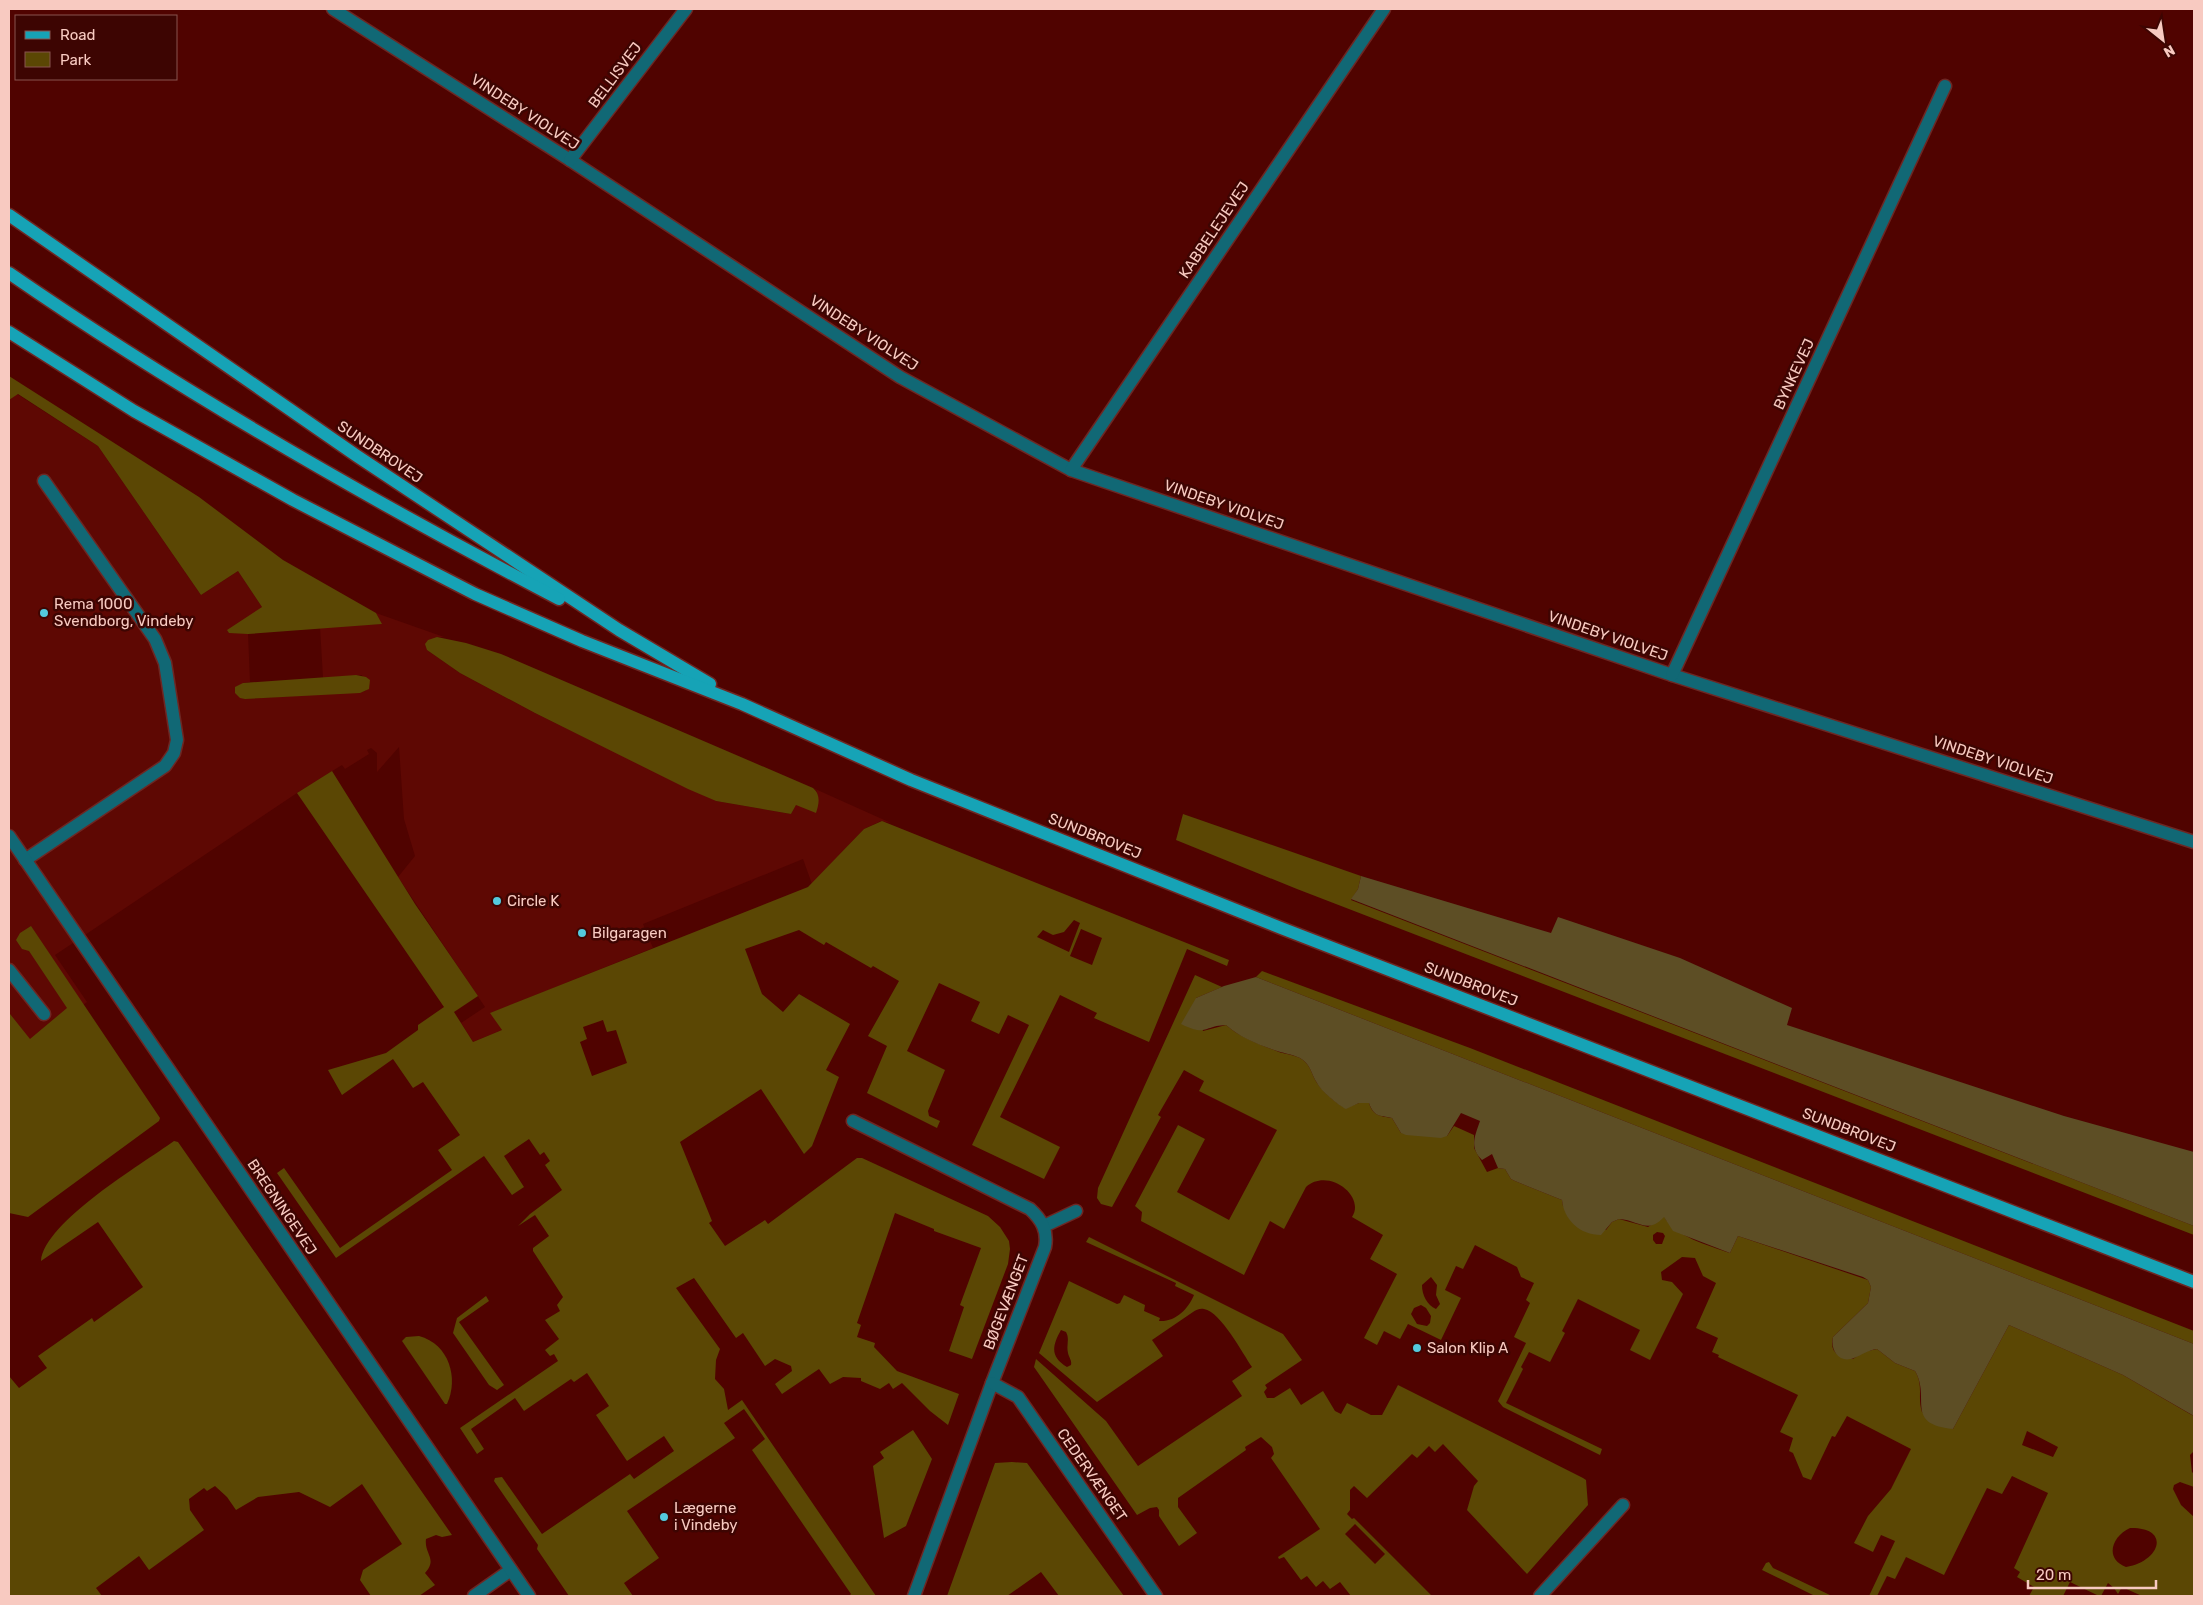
<svg xmlns="http://www.w3.org/2000/svg" width="2203" height="1605" font-family="Rubik,sans-serif">
<rect width="100%" height="100%" fill="#500300"/>
<polygon fill="#5e0803" points="17,394 98,446 201,595 238,571 262,607 229,633 248,633 250,682 243,683 245,699 366,691 362,675 323,678 320,627 381,624 376,613 444,637 437,637 427,650 460,673 535,713 716,801 791,814 796,805 817,791 813,788 891,823 881,821 864,829 812,884 803,859 643,924 653,948 491,1013 502,1030 473,1042 461,1023 485,1007 398,877 415,856 404,819 399,747 377,772 377,753 371,748 367,750 369,754 345,769 342,765 297,793 55,955 87,1002 29,1046 9,1023 9,400"/>
<g fill="#5b4704" fill-rule="evenodd">
<polygon points="9,376 199,497 283,560 376,613 382,624 248,634 229,633 227,630 262,607 238,571 201,595 98,446 18,394 9,400"/>
<path d="M 437,637 L 466,643 L 501,654 L 813,788 C 821,795 819,804 816,813 L 796,805 L 791,814 L 716,801 L 688,789 L 535,713 L 460,673 L 427,650 L 425,644 L 428,640 Z"/>
<polygon points="356,675 366,677 370,680 369,689 360,693 245,699 240,698 235,693 235,687 243,683"/>
<path d="M 332,771 L 415,904 L 478,996 L 454,1012 L 473,1042 L 502,1030 L 490,1013 L 808,887 L 864,829 L 882,821 L 1229,960 L 1227,966 L 1187,949 L 1149,1042 L 1094,1018 L 1097,1013 L 1060,995 L 1000,1117 L 1060,1147 L 1044,1179 L 972,1145 L 1029,1025 L 1008,1015 L 999,1034 L 971,1021 L 980,1002 L 939,983 L 907,1051 L 945,1070 L 928,1111 L 929,1116 L 940,1121 L 937,1128 L 867,1093 L 887,1046 L 868,1036 L 899,981 L 873,966 L 871,968 L 826,942 L 824,945 L 799,930 L 745,949 L 762,994 L 783,1012 L 799,994 L 850,1024 L 826,1070 L 839,1077 L 812,1146 L 804,1154 L 761,1089 L 680,1142 L 712,1221 L 709,1223 L 725,1246 L 765,1220 L 768,1224 L 857,1158 L 862,1158 L 988,1216 L 1000,1227 L 1009,1241 L 1010,1249 L 1008,1264 L 972,1359 L 949,1351 L 964,1307 L 960,1305 L 981,1248 L 934,1231 L 934,1229 L 895,1213 L 857,1323 L 861,1325 L 857,1337 L 875,1343 L 874,1347 L 897,1371 L 959,1394 L 948,1425 L 930,1411 L 902,1383 L 893,1389 L 889,1383 L 880,1389 L 861,1381 L 861,1378 L 843,1377 L 830,1384 L 819,1369 L 782,1394 L 775,1384 L 792,1371 L 791,1366 L 775,1359 L 765,1366 L 743,1333 L 736,1338 L 694,1278 L 676,1288 L 720,1349 L 716,1360 L 715,1379 L 724,1389 L 728,1410 L 742,1400 L 876,1596 L 849,1596 L 851,1594 L 752,1450 L 765,1439 L 744,1409 L 724,1423 L 735,1438 L 627,1511 L 659,1558 L 624,1583 L 633,1596 L 569,1596 L 537,1549 L 538,1545 L 494,1481 L 495,1478 L 502,1477 L 542,1534 L 630,1474 L 634,1479 L 674,1451 L 664,1436 L 627,1461 L 596,1415 L 609,1406 L 587,1373 L 574,1382 L 571,1379 L 524,1411 L 515,1398 L 471,1429 L 484,1449 L 477,1454 L 460,1428 L 558,1361 L 554,1354 L 550,1356 L 545,1350 L 559,1339 L 545,1320 L 560,1311 L 557,1305 L 563,1297 L 533,1251 L 533,1248 L 549,1236 L 535,1215 L 518,1226 L 530,1214 L 562,1190 L 545,1165 L 550,1161 L 544,1152 L 540,1155 L 529,1139 L 504,1156 L 524,1187 L 512,1195 L 484,1156 L 336,1258 L 277,1173 L 284,1168 L 340,1248 L 452,1170 L 438,1150 L 460,1135 L 423,1082 L 413,1088 L 393,1059 L 342,1095 L 328,1070 L 386,1053 L 418,1030 L 418,1025 L 444,1007 L 297,793 ZM 1074,920 L 1080,923 L 1069,952 L 1037,937 L 1043,930 L 1053,935 L 1064,932 ZM 1081,929 L 1102,938 L 1092,965 L 1070,956 ZM 603,1020 L 607,1032 L 616,1030 L 627,1063 L 592,1076 L 580,1042 L 587,1039 L 583,1027 Z"/>
<polygon points="1183,814 1361,876 1358,889 1351,900 2194,1226 2194,1235 1297,889 1176,840"/>
<polygon points="31,926 160,1118 159,1121 28,1217 9,1213 9,1015 10,1014 30,1039 67,1008 29,951 22,949 16,940 20,933"/>
<polygon points="1262,971 1470,1048 2194,1331 2194,1344 1256,977"/>
<path d="M 1195,975 L 1222,987 L 1196,998 L 1203,1031 L 1226,1025 C 1238,1036 1258,1044 1274,1050 C 1282,1054 1292,1054 1300,1058 C 1311,1064 1311,1074 1317,1083 C 1322,1091 1338,1105 1346,1108 L 1359,1103 L 1369,1103 C 1373,1116 1380,1116 1392,1118 L 1401,1133 L 1447,1136 L 1454,1126 L 1474,1135 L 1474,1148 L 1487,1172 L 1498,1168 L 1505,1169 L 1511,1179 L 1515,1181 L 1562,1200 L 1563,1206 L 1606,1230 L 1612,1222 L 1619,1219 L 1648,1227 L 1664,1216 C 1673,1236 1710,1246 1730,1253 L 1738,1236 L 1868,1280 L 1871,1287 L 1868,1303 L 1833,1337 C 1829,1353 1839,1357 1853,1359 L 1863,1352 L 1877,1349 L 1895,1363 L 1915,1371 C 1924,1386 1917,1397 1922,1412 L 1953,1429 L 2009,1325 L 2123,1375 L 2190,1414 L 2194,1416 L 2194,1451 L 2190,1455 L 2192,1472 L 2194,1474 L 2194,1487 L 2180,1482 L 2174,1485 L 2173,1489 L 2181,1505 L 2194,1517 L 2194,1596 L 2142,1596 L 2122,1587 L 2118,1594 L 2114,1588 L 2108,1583 L 2101,1596 L 2099,1596 L 2070,1582 L 2063,1596 L 2029,1596 L 2034,1587 L 2017,1577 L 2020,1572 L 2014,1568 L 2048,1493 L 2012,1476 L 2002,1494 L 1987,1488 L 1944,1575 L 1906,1557 L 1895,1579 L 1887,1576 L 1877,1596 L 1869,1596 L 1895,1541 L 1881,1535 L 1873,1552 L 1854,1543 L 1868,1516 L 1891,1489 L 1911,1449 L 1847,1416 L 1835,1437 L 1832,1436 L 1811,1480 L 1803,1477 L 1793,1453 L 1789,1451 L 1793,1438 L 1780,1432 L 1798,1395 L 1718,1357 L 1719,1355 L 1712,1352 L 1718,1338 L 1696,1328 L 1716,1283 L 1703,1276 L 1695,1258 L 1682,1257 L 1661,1272 L 1662,1280 L 1672,1282 L 1683,1294 L 1650,1360 L 1630,1350 L 1640,1330 L 1578,1299 L 1562,1331 L 1565,1333 L 1550,1362 L 1529,1352 L 1521,1367 L 1523,1369 L 1506,1403 L 1602,1449 L 1600,1455 L 1503,1407 L 1498,1401 L 1526,1343 L 1514,1337 L 1530,1303 L 1526,1300 L 1534,1283 L 1521,1277 L 1517,1267 L 1475,1245 L 1463,1269 L 1456,1266 L 1445,1290 L 1461,1298 L 1441,1340 L 1408,1324 L 1400,1339 L 1384,1331 L 1377,1345 L 1364,1338 L 1397,1274 L 1370,1259 L 1383,1235 L 1352,1217 C 1366,1196 1328,1167 1306,1187 L 1284,1229 L 1270,1221 L 1244,1275 L 1141,1221 L 1142,1212 L 1135,1206 L 1178,1125 L 1205,1139 L 1177,1192 L 1229,1220 L 1277,1130 L 1199,1091 L 1204,1081 L 1184,1070 L 1158,1115 L 1161,1117 L 1112,1207 L 1101,1204 L 1097,1198 L 1098,1188 ZM 1657,1232 L 1663,1233 L 1665,1236 L 1662,1244 L 1656,1244 L 1653,1240 L 1653,1235 ZM 1431,1277 L 1437,1285 L 1436,1295 L 1440,1304 L 1436,1309 C 1427,1305 1422,1295 1422,1285 ZM 1421,1305 L 1426,1308 L 1431,1316 L 1430,1323 L 1427,1326 L 1417,1324 L 1411,1314 L 1414,1308 ZM 2027,1431 L 2058,1447 L 2053,1457 L 2022,1445 ZM 2130,1528 C 2171,1527 2161,1561 2126,1567 C 2104,1559 2112,1536 2130,1528 Z"/>
<path d="M 174,1141 L 178,1142 L 452,1535 L 442,1537 L 436,1535 L 426,1539 C 424,1554 438,1559 425,1573 L 435,1585 L 419,1596 L 371,1596 L 360,1580 L 363,1570 L 402,1544 L 362,1484 L 330,1507 L 299,1492 L 258,1497 L 236,1510 L 227,1497 L 215,1486 L 207,1491 L 204,1488 L 189,1499 L 190,1510 L 204,1530 L 149,1570 L 139,1556 L 96,1588 L 102,1596 L 9,1596 L 9,1376 L 19,1388 L 47,1368 L 38,1356 L 92,1318 L 94,1322 L 143,1287 L 98,1222 L 41,1261 C 44,1222 142,1164 174,1141 Z"/>
<path d="M 1089,1237 L 1283,1334 L 1302,1360 L 1265,1385 L 1267,1388 L 1264,1392 L 1267,1398 L 1274,1398 L 1290,1388 L 1301,1405 L 1323,1391 L 1335,1411 L 1341,1414 L 1347,1403 L 1371,1415 L 1382,1415 L 1398,1385 L 1583,1478 L 1586,1480 L 1588,1505 L 1527,1574 L 1467,1510 L 1474,1486 L 1478,1481 L 1443,1444 L 1435,1452 L 1429,1446 L 1417,1458 L 1412,1454 L 1367,1498 L 1354,1486 L 1350,1490 L 1350,1510 L 1347,1514 L 1352,1519 L 1354,1518 L 1432,1596 L 1351,1596 L 1340,1582 L 1330,1589 L 1323,1581 L 1316,1587 L 1307,1576 L 1301,1580 L 1284,1557 L 1279,1559 L 1278,1557 L 1320,1529 L 1271,1458 L 1274,1454 L 1272,1447 L 1261,1437 L 1245,1447 L 1246,1450 L 1178,1498 L 1178,1507 L 1197,1533 L 1179,1546 L 1159,1516 L 1159,1510 L 1157,1507 L 1150,1508 L 1137,1515 L 1034,1367 L 1036,1359 L 1106,1421 L 1138,1466 L 1242,1396 L 1232,1381 L 1252,1367 C 1243,1354 1221,1312 1204,1309 C 1200,1308 1196,1310 1193,1312 L 1152,1340 L 1163,1356 L 1097,1402 L 1039,1353 L 1069,1281 L 1117,1304 L 1120,1303 L 1124,1295 L 1145,1305 L 1144,1311 L 1160,1318 L 1159,1321 C 1176,1322 1188,1309 1194,1295 L 1175,1286 L 1176,1283 L 1086,1242 ZM 1061,1330 L 1066,1332 C 1070,1339 1066,1345 1068,1353 C 1069,1358 1072,1360 1071,1365 L 1067,1367 C 1050,1357 1052,1346 1061,1330 ZM 1355,1524 L 1385,1554 L 1375,1564 L 1345,1534 Z"/>
<polygon points="486,1296 489,1301 459,1322 504,1385 497,1390 489,1385 453,1333 457,1318"/>
<path d="M 419,1336 C 449,1344 459,1378 447,1404 L 445,1404 L 402,1341 L 406,1337 Z"/>
<polygon points="913,1430 932,1459 906,1526 884,1538 873,1466 884,1458 880,1452"/>
<polygon points="1012,1462 1027,1463 1124,1596 1059,1596 1041,1572 1007,1596 947,1596 995,1463"/>
<polygon points="1769,1562 1773,1568 1832,1596 1815,1596 1762,1570 1766,1563"/>
</g>
<g fill="#5d4e25">
<polygon points="1361,876 1551,933 1558,917 1680,958 1792,1008 1787,1025 2064,1116 2194,1152 2194,1226 1351,899 1358,889"/>
<path d="M 1256,977 L 2194,1344 L 2194,1416 L 2123,1375 L 2009,1325 L 1953,1429 C 1904,1424 1931,1398 1915,1371 L 1895,1363 L 1877,1349 C 1868,1350 1862,1355 1854,1358 C 1839,1364 1830,1350 1833,1337 L 1868,1303 L 1871,1287 L 1868,1280 L 1863,1277 L 1738,1236 L 1730,1253 L 1673,1231 L 1664,1217 C 1647,1235 1639,1220 1619,1219 L 1612,1222 L 1601,1235 C 1580,1235 1564,1220 1562,1200 L 1515,1181 L 1511,1179 L 1505,1169 L 1498,1168 L 1492,1154 L 1482,1160 C 1469,1147 1475,1136 1480,1121 L 1461,1113 L 1447,1136 L 1441,1138 L 1406,1135 L 1401,1133 L 1392,1118 C 1379,1115 1374,1117 1369,1103 L 1359,1103 L 1346,1109 C 1338,1105 1321,1091 1317,1083 C 1311,1074 1311,1064 1300,1058 C 1292,1054 1282,1053 1274,1050 C 1257,1044 1239,1037 1226,1025 C 1202,1026 1208,1037 1181,1024 L 1196,998 L 1224,986 Z"/>
</g>
<g fill="none" stroke-linecap="round" stroke-linejoin="round">
<g stroke="#6e2723" stroke-width="15">
<g id="service">
<polyline points="25,860 165,766 174,753 177,740 165,663 155,639 44,481"/>
<polyline points="9,970 44,1014"/>
<polyline points="1044,1226 1076,1211"/>
</g>
</g>
<g stroke="#6e2723" stroke-width="15">
<g id="minor">
<polyline points="333,9 570,160 900,377 1071,470 1672,675 2194,842"/>
<polyline points="570,160 686,9"/>
<polyline points="1071,470 1384,9"/>
<polyline points="1672,675 1945,86"/>
<path d="M 853,1121 L 1030,1209 C 1042,1220 1048,1231 1045,1247 L 992,1383 L 914,1596"/>
<polyline points="992,1383 1018,1397 1156,1596"/>
<polyline points="474,1596 511,1570"/>
<polyline points="1540,1596 1623,1505"/>
</g>
</g>
<g stroke="#6e2723" stroke-width="15">
<polyline id="tertiary" points="9,836 529,1596"/>
</g>
<g stroke="#6e2723" stroke-width="15">
<g id="primary">
<polyline points="9,215 357,456 619,630 710,684"/>
<path d="M 9,273 C 184,394 370,500 559,599"/>
<polyline points="9,332 134,411 293,500 475,594 582,641 742,704 911,780 1281,928 2194,1282"/>
</g>
</g>
<use href="#service" stroke="#116875" stroke-width="12"/>
<use href="#minor" stroke="#116875" stroke-width="12"/>
<use href="#tertiary" stroke="#116875" stroke-width="12"/>
<use href="#primary" stroke="#16a3b6" stroke-width="12"/>
</g>
<g fill="#54cade" stroke="#3d0502" stroke-width="2">
<circle cx="44" cy="613" r="5"/>
<circle cx="497" cy="901" r="5"/>
<circle cx="582" cy="933" r="5"/>
<circle cx="1417" cy="1348" r="5"/>
<circle cx="664" cy="1517" r="5"/>
</g>
<g text-anchor="middle" dominant-baseline="central" stroke-width="5" stroke-linejoin="round" paint-order="stroke">
<g font-size="15" fill="#f8cac1" stroke="#3d0502">
<text transform="translate(615 75) rotate(-53)">BELLISVEJ</text>
<text transform="translate(525 112) rotate(33)">VINDEBY VIOLVEJ</text>
<text transform="translate(1214 230) rotate(-56)">KABBELEJEVEJ</text>
<text transform="translate(864 333) rotate(33)">VINDEBY VIOLVEJ</text>
<text transform="translate(1794 374) rotate(-65)">BYNKEVEJ</text>
<text transform="translate(380 452) rotate(34)">SUNDBROVEJ</text>
<text transform="translate(1224 505) rotate(19)">VINDEBY VIOLVEJ</text>
<text transform="translate(1608 636) rotate(19)">VINDEBY VIOLVEJ</text>
<text transform="translate(1993 760) rotate(18)">VINDEBY VIOLVEJ</text>
<text transform="translate(1095 836) rotate(22)">SUNDBROVEJ</text>
<text transform="translate(1471 984) rotate(21)">SUNDBROVEJ</text>
<text transform="translate(1849 1130) rotate(21)">SUNDBROVEJ</text>
<text transform="translate(282 1207) rotate(56)">BREGNINGEVEJ</text>
<text transform="translate(1006 1302) rotate(-69)">BØGEVÆNGET</text>
<text transform="translate(1092 1475) rotate(55)">CEDERVÆNGET</text>
</g>
<g font-size="15" fill="#f8cac1" stroke="#3d0502" text-anchor="start">
<text x="54" y="604">Rema 1000<tspan x="54" dy="17">Svendborg, Vindeby</tspan></text>
<text x="507" y="901">Circle K</text>
<text x="592" y="933">Bilgaragen</text>
<text x="1427" y="1348">Salon Klip A</text>
<text x="674" y="1508">Lægerne<tspan x="674" dy="17">i Vindeby</tspan></text>
</g>
</g>
<rect width="2203" height="1605" fill="none" stroke="#f8cac1" stroke-width="20"/>
<rect x="15" y="15" width="162" height="65" fill="#3d0502" stroke="#88544e"/>
<rect x="25" y="31" width="25" height="8" fill="#16a3b6" stroke="#88544e"/>
<text x="60" y="40" font-size="15" fill="#f8cac1">Road</text>
<rect x="25" y="52" width="25" height="15" fill="#5b4704" stroke="#88544e"/>
<text x="60" y="65" font-size="15" fill="#f8cac1">Park</text>
<g transform="translate(2163 40) rotate(150)" stroke="#3d0502" stroke-width="4" paint-order="stroke">
<path d="M0-4L9 19L0 12L-9 19Z" fill="#f8cac1"/>
<text y="-8" font-size="14" font-weight="bold" text-anchor="middle" fill="#f8cac1">N</text>
</g>
<path d="M2028 1580v8h128v-8" fill="none" stroke="#f8cac1" stroke-width="2.5"/>
<text x="2036" y="1580" font-size="15" fill="#f8cac1" stroke="#3d0502" stroke-width="4" paint-order="stroke">20 m</text>
</svg>
